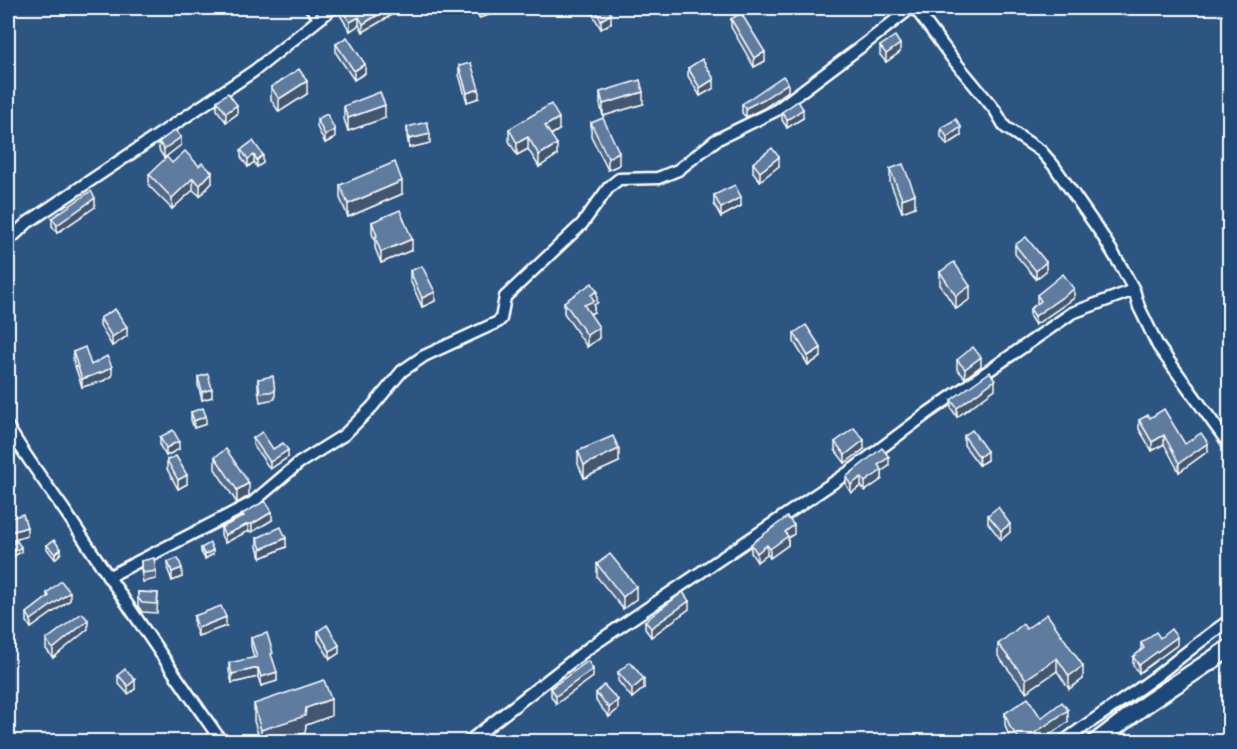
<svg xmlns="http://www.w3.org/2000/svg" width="1237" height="749" font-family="Mynerve,sans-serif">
<rect width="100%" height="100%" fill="#2c5582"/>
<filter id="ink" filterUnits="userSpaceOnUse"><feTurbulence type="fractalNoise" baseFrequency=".0167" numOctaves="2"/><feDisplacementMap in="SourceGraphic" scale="12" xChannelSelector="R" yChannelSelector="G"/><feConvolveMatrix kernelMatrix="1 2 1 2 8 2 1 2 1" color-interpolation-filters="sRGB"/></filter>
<g filter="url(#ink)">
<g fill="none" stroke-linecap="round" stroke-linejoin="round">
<g stroke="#fff" stroke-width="10">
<polyline id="service" points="308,8 318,20"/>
</g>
<g stroke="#fff" stroke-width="15">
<g id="minor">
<polyline points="915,8 952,58 995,110 1005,127 1041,151 1054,166 1102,235 1122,268 1134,290 1139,307 1158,346 1230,446"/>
<polyline points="8,241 27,223 254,71 333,8"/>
<path d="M 8,427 C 26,458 47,485 67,514 C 118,591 169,667 222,742"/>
<polyline points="108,577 252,503 299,463 344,435 372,407 402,371 424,356 498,322 501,319 505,297 582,224 609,187 619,179 658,178 678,170 716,140 775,111 866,43 911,8"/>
<polyline points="468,742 590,647 849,472 929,412 1072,313 1134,290"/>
<path d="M 1063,742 C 1094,718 1128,698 1159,674 C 1182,656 1205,637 1230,620"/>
</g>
</g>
<g stroke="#fff" stroke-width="21">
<polyline id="primary" points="1096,742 1146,704 1230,648"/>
</g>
<use href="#service" stroke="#1f4a7a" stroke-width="5"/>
<use href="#minor" stroke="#1f4a7a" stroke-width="10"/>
<use href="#primary" stroke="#1f4a7a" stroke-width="16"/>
</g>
<g fill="#516b89" stroke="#fff" stroke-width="1.5">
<polygon points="340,8 390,16 363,32 359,25 350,31 340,15"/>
<polygon points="476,8 496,8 496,13 479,18"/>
<polygon points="589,8 608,8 611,23 601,29"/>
<polygon points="731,19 765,61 754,67 731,27"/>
<polygon points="336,44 365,73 354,80 336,53"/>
<polygon points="880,46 900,52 886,62 880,55"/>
<polygon points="459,66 479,98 467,102 459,75"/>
<polygon points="688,68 714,88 700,96 688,76"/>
<polygon points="271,87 307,94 279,112 271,100"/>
<polygon points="788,91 764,108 746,117 742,113 742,104"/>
<polygon points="600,92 643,104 603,116 600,104"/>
<polygon points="217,101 237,114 226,122 217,110"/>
<polygon points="344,106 385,118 348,131 344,119"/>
<polygon points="782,112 803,118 787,128 782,120"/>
<polygon points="317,119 335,138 325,143 317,127"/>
<polygon points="591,123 619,165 608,170 591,136"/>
<polygon points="407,127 430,143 409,148 407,136"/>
<polygon points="941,128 961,136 947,145 941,137"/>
<polygon points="509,129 559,130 551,135 557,155 539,167 528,149 517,155 509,141"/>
<polygon points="253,141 263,163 257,167 254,162 248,167 241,157 241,150"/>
<polygon points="159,142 181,145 164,158 159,150"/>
<polygon points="172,163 212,183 200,196 193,190 172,209 149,186 149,174"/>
<polygon points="753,163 779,166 760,181 753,172"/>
<polygon points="890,169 915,207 902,212 890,182"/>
<polygon points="340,185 402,194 348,217 340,198"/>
<polygon points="714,195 741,206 721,217 714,204"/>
<polygon points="95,207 57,233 52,226 52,218"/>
<polygon points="372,222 412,250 381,263 375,248 375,242 372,233"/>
<polygon points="1015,245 1046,271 1036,279 1015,254"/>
<polygon points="410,271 435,301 422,307 410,280"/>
<polygon points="940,272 970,299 956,309 940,285"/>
<polygon points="1037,295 1074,298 1035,325 1030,317 1030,309 1037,304"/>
<polygon points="564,302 597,303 594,305 594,312 590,314 599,338 587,347 564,313"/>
<polygon points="100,318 127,336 112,346 100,326"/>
<polygon points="794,333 821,357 808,365 794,342"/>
<polygon points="73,352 91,365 112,376 103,381 82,387 73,360"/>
<polygon points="957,360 981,366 965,378 957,369"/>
<polygon points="198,377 212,397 202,400 198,385"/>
<polygon points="258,379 275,391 275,399 260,402 258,388"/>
<polygon points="995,389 957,417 951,408 951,400"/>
<polygon points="191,412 206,424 194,428 191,420"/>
<polygon points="1150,418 1185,444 1208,451 1179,472 1164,444 1152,451 1139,429 1139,420"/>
<polygon points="964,436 987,460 979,465 964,445"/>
<polygon points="160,437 179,449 166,456 160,446"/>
<polygon points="253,438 273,449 288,457 270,469 253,445"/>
<polygon points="835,442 864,449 845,463 835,450"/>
<polygon points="578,451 619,462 584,478 578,464"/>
<polygon points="215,457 249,496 237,503 215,469"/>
<polygon points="167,460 187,484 178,489 167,469"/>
<polygon points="889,466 882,471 882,479 865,491 861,486 851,493 846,485 846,477"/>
<polygon points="242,514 272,520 252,532 248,531 225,543 221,535 221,528 242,517"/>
<polygon points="988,515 1010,532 1001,540 988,523"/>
<polygon points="8,519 27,536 11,541 8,529"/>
<polygon points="794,534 788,538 788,545 770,558 767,554 757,562 751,553 751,544"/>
<polygon points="257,538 286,547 261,558 257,547"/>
<polygon points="47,545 61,553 55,559 47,549"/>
<polygon points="8,546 21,552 12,557 8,551"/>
<polygon points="201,548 213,554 205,559 201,552"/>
<polygon points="141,561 156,571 156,579 143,582 141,570"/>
<polygon points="168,562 182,577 172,581 168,570"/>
<polygon points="597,564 636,599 623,609 597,577"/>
<polygon points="1230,588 1230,600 1228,597 1228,589"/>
<polygon points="138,592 158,593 157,613 142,612 138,606"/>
<polygon points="47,593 70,600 31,628 27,622 27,613 47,598"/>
<polygon points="689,609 651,637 645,629 645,621"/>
<polygon points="194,616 226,626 198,636 194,625"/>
<polygon points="88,629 53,658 46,649 46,640"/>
<polygon points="1026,629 1083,679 1069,689 1057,671 1026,692 998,656 998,644"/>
<polygon points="318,631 339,653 330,659 318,640"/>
<polygon points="251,638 273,660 277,681 261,686 258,677 232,683 229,671 229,663 254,658 251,646"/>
<polygon points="1160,638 1177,645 1139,673 1133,665 1133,657 1141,651 1141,643"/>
<polygon points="618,672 644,688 632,698 618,681"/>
<polygon points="118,675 135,689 128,694 118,683"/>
<polygon points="593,677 556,704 551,696 551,688"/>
<polygon points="596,693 618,709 609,717 596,701"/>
<polygon points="254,704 331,716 306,725 305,733 278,741 260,741 254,721"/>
<polygon points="1005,713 1041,718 1068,722 1040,741 1011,741 1010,739 1005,725"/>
</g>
<g fill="#42576f" stroke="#fff" stroke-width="1.5">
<polygon points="390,8 390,16 363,32 363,24"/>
<polygon points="485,8 496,8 496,13 479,18 479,10"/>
<polygon points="611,14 611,23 601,29 601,20"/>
<polygon points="359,17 359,25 350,31 350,22"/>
<polygon points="900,44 900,52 886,62 886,54"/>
<polygon points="765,52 765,61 754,67 754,58"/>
<polygon points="365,64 365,73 354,80 354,71"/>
<polygon points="714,79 714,88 700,96 700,88"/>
<polygon points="307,81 307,94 279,112 279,99"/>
<polygon points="788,83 788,91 764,108 746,117 746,108"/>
<polygon points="479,89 479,98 467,102 467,93"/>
<polygon points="643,92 643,104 603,116 603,104"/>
<polygon points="237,105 237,114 226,122 226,113"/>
<polygon points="385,105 385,118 348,131 348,118"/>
<polygon points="803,109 803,118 787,128 787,120"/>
<polygon points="559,118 559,130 545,138 545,126"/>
<polygon points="961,127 961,136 947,145 947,137"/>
<polygon points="335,130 335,138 325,143 325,135"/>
<polygon points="430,134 430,143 409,148 409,139"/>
<polygon points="181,137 181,145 164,158 164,149"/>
<polygon points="528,137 528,149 517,155 517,143"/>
<polygon points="557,144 557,155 539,167 539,155"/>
<polygon points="619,152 619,165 608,170 608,158"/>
<polygon points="254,155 254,162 248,167 248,159"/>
<polygon points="263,155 263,163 257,167 257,160"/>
<polygon points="779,157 779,166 760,181 760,172"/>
<polygon points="212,172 212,183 200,196 200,185"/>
<polygon points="193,178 193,190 172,209 172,198"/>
<polygon points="402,181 402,194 348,217 348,204"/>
<polygon points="915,194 915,207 902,212 902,199"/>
<polygon points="741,197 741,206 721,217 721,208"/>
<polygon points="95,198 95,207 57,233 57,225"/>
<polygon points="412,239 412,250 381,263 381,252"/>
<polygon points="1046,262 1046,271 1036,279 1036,271"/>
<polygon points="970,286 970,299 956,309 956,296"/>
<polygon points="1074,289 1074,298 1035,325 1035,316"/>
<polygon points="597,291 597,303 594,305 594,312 584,316 584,305 591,295"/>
<polygon points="435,292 435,301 422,307 422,298"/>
<polygon points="127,327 127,336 112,346 112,337"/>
<polygon points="599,327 599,338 587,347 587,335"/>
<polygon points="821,348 821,357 808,365 808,356"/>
<polygon points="981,357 981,366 965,378 965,369"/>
<polygon points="112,367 112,376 103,381 82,387 82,379"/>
<polygon points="995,380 995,389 957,417 957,408"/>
<polygon points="212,389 212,397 202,400 202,392"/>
<polygon points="206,416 206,424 194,428 194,421"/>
<polygon points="1164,435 1164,444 1152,451 1152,442"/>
<polygon points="864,440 864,449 845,463 845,455"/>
<polygon points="179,441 179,449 166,456 166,448"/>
<polygon points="1208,443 1208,451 1179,472 1179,463"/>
<polygon points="619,449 619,462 584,478 584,465"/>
<polygon points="288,450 288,457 270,469 270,462"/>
<polygon points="987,451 987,460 979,465 979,457"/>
<polygon points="889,457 889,466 882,471 882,479 865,491 865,482 878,465"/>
<polygon points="187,475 187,484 178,489 178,480"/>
<polygon points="861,477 861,486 851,493 851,485"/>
<polygon points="249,483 249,496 237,503 237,490"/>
<polygon points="272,512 272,520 252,532 252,524"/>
<polygon points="248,524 248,531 225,543 225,535"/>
<polygon points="1010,524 1010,532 1001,540 1001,531"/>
<polygon points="794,525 794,534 788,538 788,545 770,558 770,549 785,532"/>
<polygon points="27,527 27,536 11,541 11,532"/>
<polygon points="286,538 286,547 261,558 261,549"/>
<polygon points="767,545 767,554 757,562 757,553"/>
<polygon points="21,547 21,552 12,557 12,553"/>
<polygon points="61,549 61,553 55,559 55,554"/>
<polygon points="213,550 213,554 205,559 205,555"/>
<polygon points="182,568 182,577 172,581 172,572"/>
<polygon points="11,581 11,585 8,587 8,583"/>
<polygon points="636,586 636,599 623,609 623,597"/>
<polygon points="70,592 70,600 31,628 31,620"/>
<polygon points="689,601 689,609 651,637 651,628"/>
<polygon points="226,617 226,626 198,636 198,628"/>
<polygon points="88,620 88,629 53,658 53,649"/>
<polygon points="1177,637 1177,645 1139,673 1139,665"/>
<polygon points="339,645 339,653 330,659 330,651"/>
<polygon points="1057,658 1057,671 1026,692 1026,679"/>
<polygon points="1083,666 1083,679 1069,689 1069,676"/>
<polygon points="258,668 258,677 232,683 232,674"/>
<polygon points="593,669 593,677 556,704 556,696"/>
<polygon points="277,672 277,681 261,686 261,677"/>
<polygon points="644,679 644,688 632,698 632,689"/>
<polygon points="135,680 135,689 128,694 128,686"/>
<polygon points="331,699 331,716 306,725 305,733 278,741 261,741 261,730 306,708"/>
<polygon points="618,700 618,709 609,717 609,708"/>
<polygon points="1068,710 1068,722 1040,741 1023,741"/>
</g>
<g fill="#5e7c9f" stroke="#fff" stroke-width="1.5">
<polygon points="340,8 389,8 363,24 359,17 350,22"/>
<polygon points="594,8 608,8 611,14 601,20"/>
<polygon points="741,13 765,52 754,58 731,19"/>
<polygon points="895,36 900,44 886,54 880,46"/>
<polygon points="347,37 365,64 354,71 336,44"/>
<polygon points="702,59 714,79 700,88 688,68"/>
<polygon points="471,63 479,89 467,93 459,66"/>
<polygon points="299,69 307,81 279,99 271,87"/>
<polygon points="783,76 788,83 764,99 746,108 742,104"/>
<polygon points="640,80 643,92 603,104 600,92"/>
<polygon points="380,92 385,105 348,118 344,106"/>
<polygon points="228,93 237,105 226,113 217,101"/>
<polygon points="798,101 803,109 787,120 782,112"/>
<polygon points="551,104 559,118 545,126 557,144 539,155 528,137 517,143 509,129"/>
<polygon points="327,114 335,130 325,135 317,119"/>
<polygon points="603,118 619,152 608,158 591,123"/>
<polygon points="956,119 961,127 947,137 941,128"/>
<polygon points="427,122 430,134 409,139 407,127"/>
<polygon points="175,130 181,137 164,149 159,142"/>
<polygon points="253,141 263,155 257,160 254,155 248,159 241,150"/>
<polygon points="772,148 779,157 760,172 753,163"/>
<polygon points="185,151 199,166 202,163 212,172 200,185 193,178 172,198 149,174 167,157 172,163"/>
<polygon points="395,162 402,181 348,204 340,185"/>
<polygon points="903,164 915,194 902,199 890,169"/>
<polygon points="735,185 741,197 721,208 714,195"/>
<polygon points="91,191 95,198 57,225 52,218"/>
<polygon points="400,210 412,239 381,252 375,237 377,236 372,222"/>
<polygon points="1026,237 1046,262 1036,271 1015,245"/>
<polygon points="954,262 970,286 956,296 940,272"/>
<polygon points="422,266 435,292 422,298 410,271"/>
<polygon points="1063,274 1074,289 1035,316 1030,309 1041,301 1037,295"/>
<polygon points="592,283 597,291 591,295 594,301 584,305 599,327 587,335 564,302"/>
<polygon points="115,309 127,327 112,337 100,318"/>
<polygon points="806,325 821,348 808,356 794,333"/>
<polygon points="85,347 91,365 107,356 112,367 103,372 82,379 73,352"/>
<polygon points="973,347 981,357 965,369 957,360"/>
<polygon points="990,372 995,380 957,408 951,400"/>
<polygon points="208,374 212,389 202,392 198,377"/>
<polygon points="273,376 275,391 260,393 258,379"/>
<polygon points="203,408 206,416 194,421 191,412"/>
<polygon points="1164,409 1185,444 1201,433 1208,443 1179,463 1164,435 1152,442 1139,420 1148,415 1150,418"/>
<polygon points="854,428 864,440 845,455 835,442"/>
<polygon points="173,430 179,441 166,448 160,437"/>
<polygon points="972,430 987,451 979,457 964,436"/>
<polygon points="262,432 273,449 283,443 288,450 270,462 253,438"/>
<polygon points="613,436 619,449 584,465 578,451"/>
<polygon points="882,448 889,457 878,465 882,470 865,482 861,477 851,485 846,477"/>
<polygon points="226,449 249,483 237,490 215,457"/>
<polygon points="176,456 187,475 178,480 167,460"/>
<polygon points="265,501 272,512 252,524 248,524 225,535 221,528 244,516 242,514"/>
<polygon points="998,507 1010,524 1001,531 988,515"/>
<polygon points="23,514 27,527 11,532 8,519"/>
<polygon points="787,517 794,525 785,532 788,536 770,549 767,545 757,553 751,544"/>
<polygon points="281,527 286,538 261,549 257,538"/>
<polygon points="54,540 61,549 55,554 47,545"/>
<polygon points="17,541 21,547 12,553 8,546"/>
<polygon points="210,543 213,550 205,555 201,548"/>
<polygon points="610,554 636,586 623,597 597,564"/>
<polygon points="154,558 156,571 143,573 141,561"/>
<polygon points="178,558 182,568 172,572 168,562"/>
<polygon points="8,576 11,581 8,583"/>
<polygon points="61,581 70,592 31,620 27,613 49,596 47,593"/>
<polygon points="138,592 158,593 157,604 142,603 138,598"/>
<polygon points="683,592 689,601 651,628 645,621"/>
<polygon points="221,606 226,617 198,628 194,616"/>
<polygon points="82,613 88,620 53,649 46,640"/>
<polygon points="1047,614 1083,666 1069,676 1057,658 1026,679 998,644 1023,624 1026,629"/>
<polygon points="327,625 339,645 330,651 318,631"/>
<polygon points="1171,629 1177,637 1139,665 1133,657 1144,648 1141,643 1156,632 1160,638"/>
<polygon points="267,633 273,653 271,654 277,672 261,677 258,668 232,674 229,663 257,657 251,638"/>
<polygon points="588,661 593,669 556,696 551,688"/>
<polygon points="630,662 644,679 632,689 618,672"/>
<polygon points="125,669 135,680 128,686 118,675"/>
<polygon points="324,680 331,699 306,708 305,716 261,730 254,704"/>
<polygon points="604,685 618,700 609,708 596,693"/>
<polygon points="1028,698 1041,718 1062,702 1068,710 1023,741 1021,741 1010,727 1005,713"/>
<polygon points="692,733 697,741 688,741 685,737"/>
<polygon points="481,738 483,741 475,741"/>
</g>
</g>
<rect width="1237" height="749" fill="none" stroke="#1f4a7a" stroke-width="30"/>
<rect x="15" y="15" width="1207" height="719" fill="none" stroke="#fff" stroke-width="2" filter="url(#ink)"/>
</svg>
